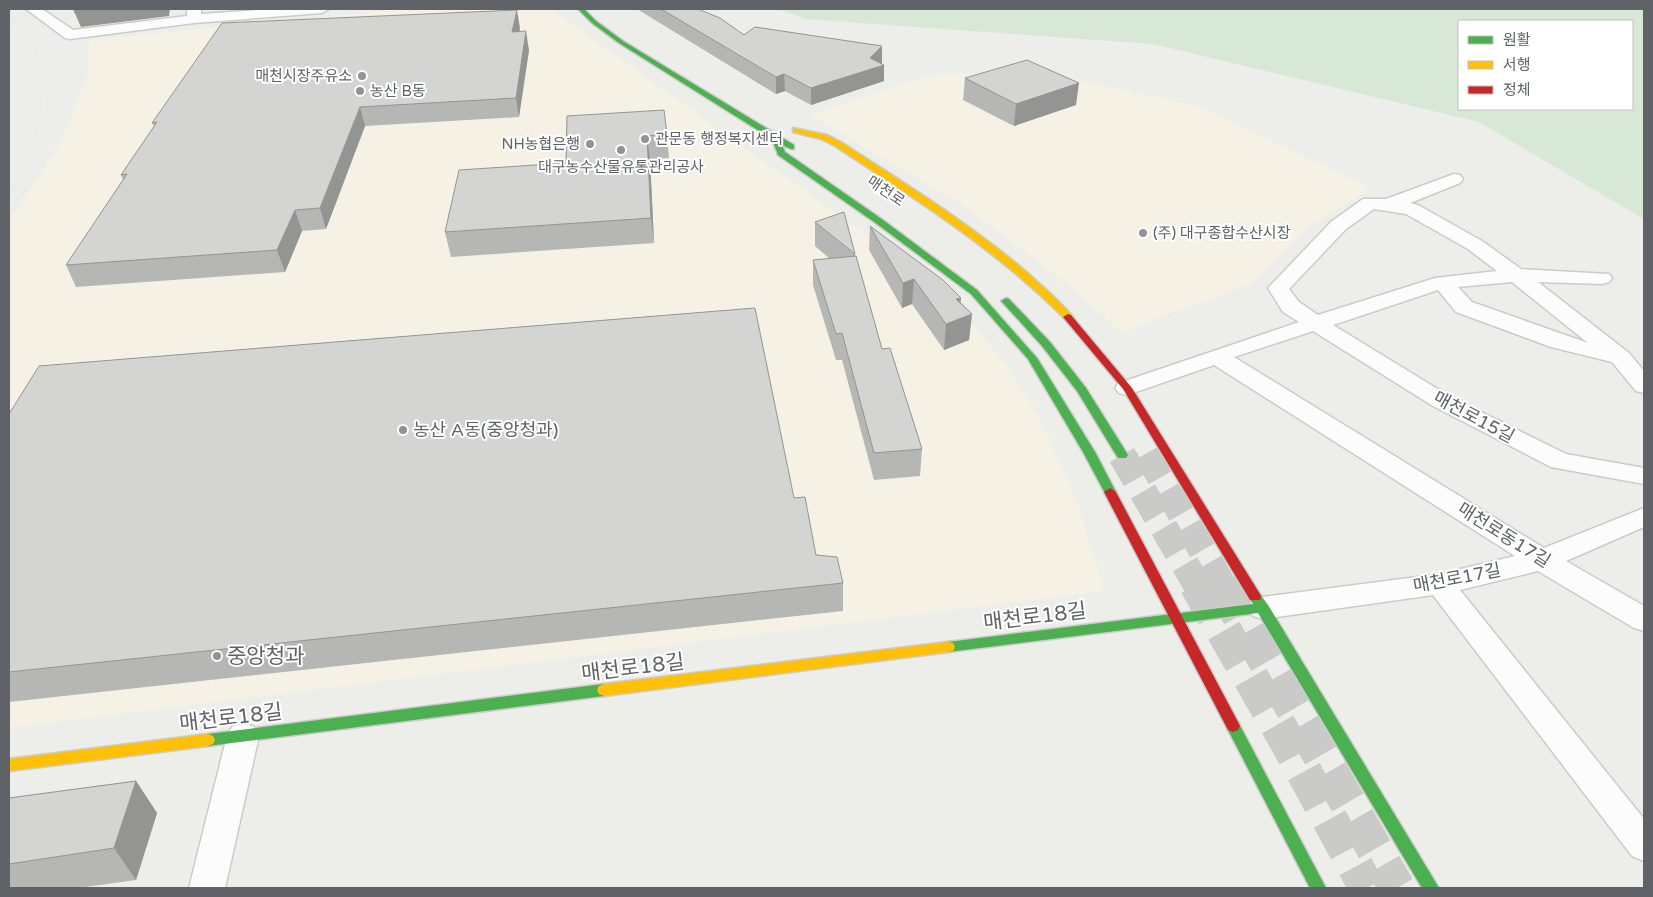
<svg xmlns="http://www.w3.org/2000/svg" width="1653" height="897" font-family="'Varela Round','Noto Sans KR',sans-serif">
<rect width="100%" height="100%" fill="#edede9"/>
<g fill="#f5f2e5">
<polygon points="402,9 550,9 942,289 1005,363 1039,417 1077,501 1104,591 9,728 9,221 60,144 87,77 89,40"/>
<polygon points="1014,71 1095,84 1199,106 1367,187 1364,193 1309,226 1251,284 1120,332 1079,293 965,206 810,115 933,75"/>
</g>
<path fill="#d8e8d6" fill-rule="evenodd" d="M 778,9 L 1644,9 L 1644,219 L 1479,122 L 1153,44 L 805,19 ZM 1459,21 L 1632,21 L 1632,109 L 1459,109 Z"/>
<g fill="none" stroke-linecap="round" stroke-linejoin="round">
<g stroke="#cacac8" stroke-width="28" stroke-dasharray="28 14" stroke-linecap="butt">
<polyline points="1147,453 1222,585"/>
<polyline points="1122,455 1197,585"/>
</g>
<g stroke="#cacac8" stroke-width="36" stroke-dasharray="36 18" stroke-linecap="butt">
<polyline points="1197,584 1290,746 1367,888"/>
<polyline points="1222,584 1397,888"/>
</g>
<g stroke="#cbcbca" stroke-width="3">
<g id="street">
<polygon points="26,9 42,9 73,30 187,16 187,9 201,9 201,14 272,9 329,9 322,13 194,23 70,39 65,38"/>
<path d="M 1454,174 L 1460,175 L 1463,179 L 1460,183 L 1410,203 L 1418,205 L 1482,241 L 1521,269 L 1609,274 L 1612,278 L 1609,282 L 1602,284 L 1538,282 L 1629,353 L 1644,371 L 1644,393 L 1636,391 L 1612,362 L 1551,347 L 1456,312 L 1438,290 L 1333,325 L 1449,396 L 1566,454 L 1644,468 L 1644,484 L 1551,467 L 1433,406 L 1313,331 L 1234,357 L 1544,548 L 1644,508 L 1644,527 L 1566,561 L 1644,606 L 1644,631 L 1634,628 L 1538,571 L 1460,590 L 1644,819 L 1644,861 L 1632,856 L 1433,595 L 1263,619 L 1253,616 L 1248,608 L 1253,600 L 1263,597 L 1440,574 L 1515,556 L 1214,365 L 1127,395 L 1119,393 L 1115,388 L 1119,383 L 1299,322 L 1283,312 L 1268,288 L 1332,221 L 1363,199 L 1386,199 ZM 1374,209 L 1406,214 L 1468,249 L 1497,271 L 1435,278 L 1318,315 L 1299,302 L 1289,289 L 1346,229 ZM 1512,282 L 1588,343 L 1472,302 L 1458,287 Z"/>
<polygon points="243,723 254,727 259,736 225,888 189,888 227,736 232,727"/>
</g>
</g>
<g stroke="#cbcbca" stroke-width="3">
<g id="fast">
<polygon points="578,9 584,9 596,21 623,41 794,145 794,149 791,149 782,145 785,152 883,220 977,290 1037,358 1095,452 1116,492 1114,495 1106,495 1083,452 1028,359 971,294 877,224 778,155 772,139 619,43 592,23"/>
<polygon points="1006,298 1009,299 1050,342 1086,388 1128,455 1126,458 1118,458 1077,391 1042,346 1003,303 1001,301"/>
<polygon points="1255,592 1260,594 1268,605 1439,888 1422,888 1258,613 948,652 943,651 941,647 943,643 948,642 1253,604 1249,597 1250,594"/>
<polygon points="604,684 609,686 611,690 609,694 604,696 208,746 203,744 201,740 203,736 208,734"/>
<polygon points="1233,720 1238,722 1326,888 1310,888 1226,726 1228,722"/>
</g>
</g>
<g stroke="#cbcbca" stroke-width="3">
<g id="slow">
<path d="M 793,128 L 827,135 L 841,142 C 905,184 971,224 1029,274 C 1044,288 1060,301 1073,317 L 1071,319 L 1065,319 C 996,249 916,200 835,146 L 821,139 L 793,132 Z"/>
<polygon points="948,642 953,643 955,647 953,651 948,652 604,696 599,694 597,690 599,686 604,684"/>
<polygon points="208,734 213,736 215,740 213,744 208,746 9,771 9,759"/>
</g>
</g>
<g stroke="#cbcbca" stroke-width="3">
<g id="jam">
<polygon points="1068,314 1071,315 1132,388 1260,594 1261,597 1260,600 1250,600 1123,389 1063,317"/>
<polygon points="1110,488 1116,492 1238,722 1240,726 1238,730 1233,732 1228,730 1104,492"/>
</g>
</g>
<use href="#street" fill="#fcfcfc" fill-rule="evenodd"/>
<use href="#fast" fill="#4caf50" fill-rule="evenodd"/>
<use href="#slow" fill="#ffc107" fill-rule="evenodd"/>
<use href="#jam" fill="#c62828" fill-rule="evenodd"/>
<g stroke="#e3e4e3" stroke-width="2.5" stroke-dasharray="0.5 4" stroke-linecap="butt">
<path d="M 9,13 C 49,57 54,93 41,150"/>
<path d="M 9,24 C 41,67 46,99 30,150"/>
</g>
<g stroke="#e3e4e3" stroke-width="3" stroke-dasharray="1 5" stroke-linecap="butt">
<polyline points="9,197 31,149"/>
<polyline points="9,215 31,178 41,149"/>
</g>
</g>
<g fill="#b6b6b5">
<polygon points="637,9 698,9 744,35 882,63 881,63 884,65 884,81 811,105 785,91 776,94"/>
<polygon points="520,28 519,32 529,50 519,117 365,126 326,229 302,231 285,272 76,287 66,265 123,180 121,175 154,126 152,123"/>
<polygon points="965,78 1076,105 1014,126 963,100"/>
<polygon points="567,116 667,134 669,158 650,159 654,243 451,257 445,232 566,163"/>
<polygon points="815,222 855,254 855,256 882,349 922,449 920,476 874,480 842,360 836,360 813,285 813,260 830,259 815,246"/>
<polygon points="870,226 961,303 972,314 969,340 944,350 912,304 902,308 869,250"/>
<polygon points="9,414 794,498 816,555 843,583 843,611 9,702"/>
<polygon points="136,781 157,813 136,880 78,888 9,888 9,798"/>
</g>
<g fill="#949493">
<polygon points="73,9 170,9 169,16 81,27"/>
<polygon points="517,10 520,28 515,50 512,32"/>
<polygon points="526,31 529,50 519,117 516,98"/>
<polygon points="882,46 882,63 877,67 884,65 884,81 811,105 811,88 870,58"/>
<polygon points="784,74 785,91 776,94 776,77"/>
<polygon points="1079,83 1076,105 1014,126 1016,104"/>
<polygon points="360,107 365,126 326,229 320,208"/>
<polygon points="647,136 650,159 654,243 651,218"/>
<polygon points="295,210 302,231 285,272 277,250"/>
<polygon points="914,279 912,304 902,308 903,283"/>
<polygon points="961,298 959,319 972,314 969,340 944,350 946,324 956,299"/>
<polygon points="136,781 157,813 136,880 114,848"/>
</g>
<g fill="#d4d4d2" stroke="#949493">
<polygon points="661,9 698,9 720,18 744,35 755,27 882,46 870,58 884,65 811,88 784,74 776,77"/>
<polygon points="517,10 512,32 526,31 516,98 360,107 320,208 295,210 277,250 66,265 127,174 121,175 157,122 152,123 222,23"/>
<polygon points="1027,60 1079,83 1016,104 965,78"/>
<polygon points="664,110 667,134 647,136 651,218 445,232 459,170 566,163 567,116"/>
<polygon points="844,212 855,254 815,222"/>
<polygon points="870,226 943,280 961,298 956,299 972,314 946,324 914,279 903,283"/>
<polygon points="856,256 882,349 890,348 922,449 874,453 842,333 836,334 813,260"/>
<polygon points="755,308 794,498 805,497 816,555 837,557 843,583 9,672 9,414 39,366"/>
<polygon points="136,781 114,848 9,864 9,798"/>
</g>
<g fill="#919394" stroke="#fff" stroke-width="2">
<circle cx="362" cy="76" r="5"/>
<circle cx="360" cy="91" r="5"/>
<circle cx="645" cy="139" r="5"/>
<circle cx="590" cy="144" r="5"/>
<circle cx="621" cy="150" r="5"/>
<circle cx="1143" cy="233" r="5"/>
<circle cx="403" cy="430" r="5"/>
<circle cx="217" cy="656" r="5"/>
</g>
<g text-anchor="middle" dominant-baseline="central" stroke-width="4" stroke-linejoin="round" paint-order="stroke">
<g font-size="15" fill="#5f6266" stroke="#fff" text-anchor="start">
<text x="352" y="76" text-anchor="end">매천시장주유소</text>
<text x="370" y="91">농산 B동</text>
<text x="655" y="139">관문동 행정복지센터</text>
<text x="580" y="144" text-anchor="end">NH농협은행</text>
<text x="621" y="167" text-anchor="middle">대구농수산물유통관리공사</text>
<text x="1153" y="233">(주) 대구종합수산시장</text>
</g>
<g font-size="15" fill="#5f6266" stroke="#fff">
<text transform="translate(886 191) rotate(34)">매천로</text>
</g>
<g font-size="18" fill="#5f6266" stroke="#fff">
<text transform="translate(1474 417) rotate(28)">매천로15길</text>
<text transform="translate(1504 535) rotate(32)">매천로동17길</text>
<text transform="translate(1457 578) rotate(-11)">매천로17길</text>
</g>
<g font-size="18" fill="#5f6266" stroke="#fff" text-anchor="start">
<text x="413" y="430">농산 A동(중앙청과)</text>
</g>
<g font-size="21" fill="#5f6266" stroke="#fff">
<text transform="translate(1035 617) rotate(-7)">매천로18길</text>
<text transform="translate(633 668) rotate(-7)">매천로18길</text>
<text transform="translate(231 718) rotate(-7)">매천로18길</text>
</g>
<g font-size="21" fill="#5f6266" stroke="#fff" text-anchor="start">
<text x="227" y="656">중앙청과</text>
</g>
</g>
<rect width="1653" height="897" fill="none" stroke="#5f6266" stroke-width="20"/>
<rect x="1458" y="20" width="175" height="90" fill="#ffffff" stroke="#bfc0c2"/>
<rect x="1468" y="36" width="25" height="8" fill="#4caf50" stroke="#bfc0c2"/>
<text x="1503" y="45" font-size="15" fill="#5f6266">원활</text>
<rect x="1468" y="61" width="25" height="8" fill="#ffc107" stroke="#bfc0c2"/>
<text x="1503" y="70" font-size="15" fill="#5f6266">서행</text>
<rect x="1468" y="86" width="25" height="8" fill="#c62828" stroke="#bfc0c2"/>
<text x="1503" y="95" font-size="15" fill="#5f6266">정체</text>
</svg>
